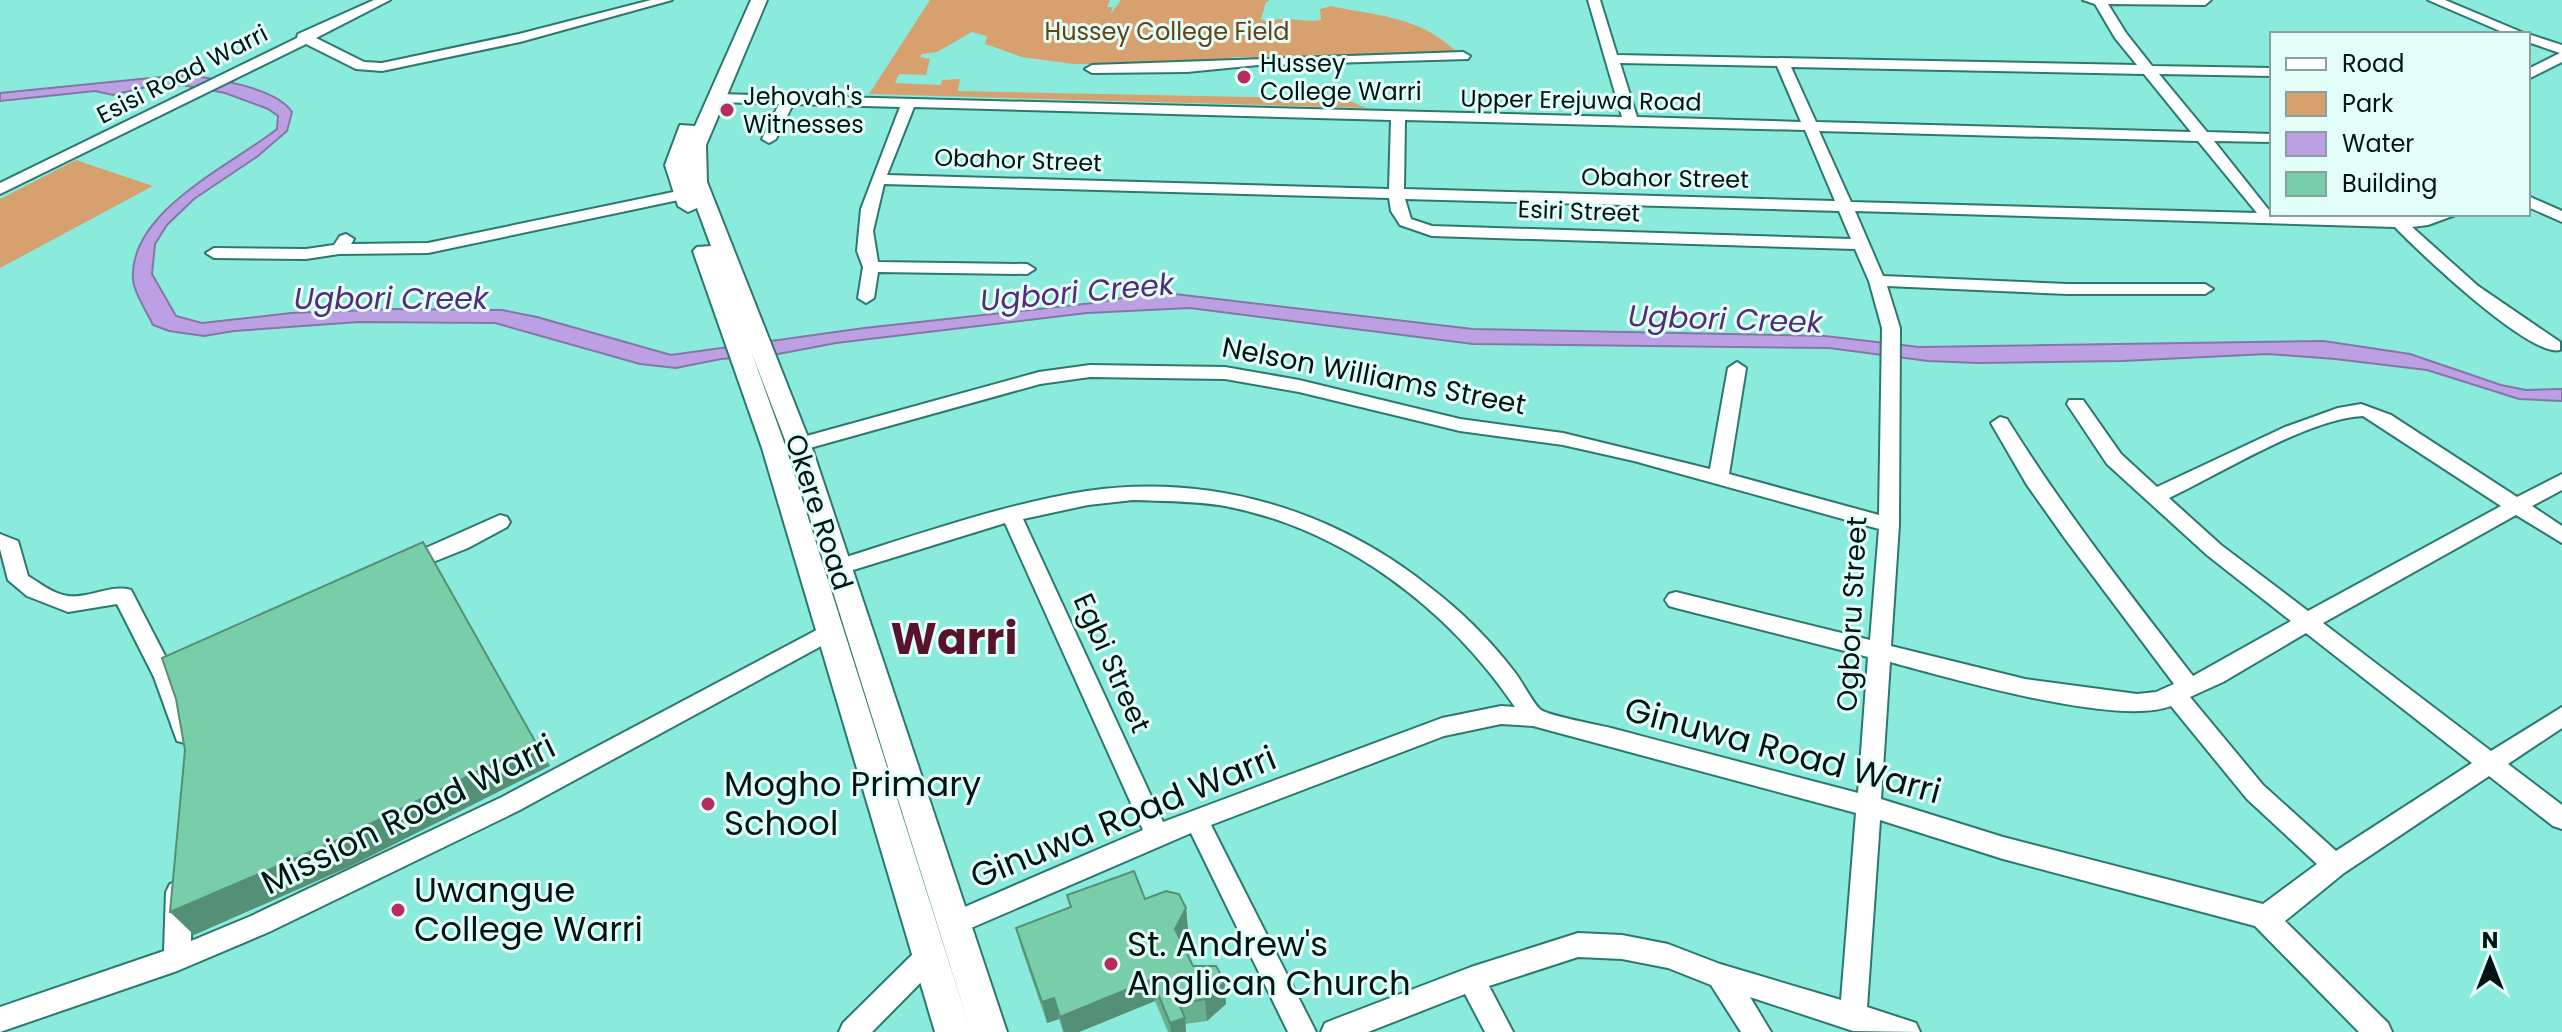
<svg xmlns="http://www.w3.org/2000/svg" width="2562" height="1032" font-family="Poppins,sans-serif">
<rect width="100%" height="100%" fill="#8aebdd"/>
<g fill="#d6a16f">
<path d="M 930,0 L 1110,0 L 1107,7 L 1113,7 L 1110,15 L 1121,0 L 1270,0 L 1266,2 L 1261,19 L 1267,22 C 1286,15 1302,23 1321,20 L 1320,9 L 1331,6 C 1382,17 1421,16 1460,55 L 1313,59 L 1236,57 L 1192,64 L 1073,64 L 1022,57 L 985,44 L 987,36 L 972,32 L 937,52 L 922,54 L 920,57 L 930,59 L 926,75 L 899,74 L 895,83 L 941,85 L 942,80 L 960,79 L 958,91 L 1345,99 L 1366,108 L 869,94 Z"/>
<polygon points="76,160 153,186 0,268 0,199"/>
</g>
<path fill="#bda0e4" stroke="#8576a5" stroke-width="2" d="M 181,75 C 209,77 276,87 292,112 L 287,131 L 258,156 L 194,199 L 167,225 L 155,244 L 152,274 L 176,316 L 202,323 L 291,313 L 394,309 L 502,310 L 537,317 L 671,355 L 864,328 L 1102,302 L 1137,295 L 1175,294 L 1473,329 L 1825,336 L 1919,347 L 2324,341 L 2410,354 L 2501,385 L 2526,390 L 2562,389 L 2562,401 L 2519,399 L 2427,370 L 2335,359 L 2268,354 L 2122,361 L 1978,363 L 1928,361 L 1829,348 L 1473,344 L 1190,308 L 1087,313 L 836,343 L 773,355 L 721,359 L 676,368 L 640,364 L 495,323 L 359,322 L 234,331 L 204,336 L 169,331 L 153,325 C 147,312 134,293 133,280 C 128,211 232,165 277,129 L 278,116 L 268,109 L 225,93 L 182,85 L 151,86 L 113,95 L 95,91 L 0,101 L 0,93 Z"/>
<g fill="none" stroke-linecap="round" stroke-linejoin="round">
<g stroke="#2c786f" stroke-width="4">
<g id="minor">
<polygon points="374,0 390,0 316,38 364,62 382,63 519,34 651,0 672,0 520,42 382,71 356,69 306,44 0,194 0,183 297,38 298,34"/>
<path d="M 1588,0 L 1600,0 L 1617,55 L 2137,65 L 2115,38 L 2095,4 L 2083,0 L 2211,0 L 2205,5 L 2108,4 L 2126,33 L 2152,66 L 2272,68 L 2272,76 L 2159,74 L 2207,132 L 2272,134 L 2272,142 L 2214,141 L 2272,214 L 2399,217 L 2458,214 L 2428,225 L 2412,227 L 2478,286 L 2560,342 L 2560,350 C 2530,358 2418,251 2395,227 L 1855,211 L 1883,276 L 2067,284 L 2205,284 L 2213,289 L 2205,294 L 2067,294 L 1887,286 L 1900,328 L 1899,525 L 1891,646 L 2025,679 L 2137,694 L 2156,692 L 2174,684 L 2066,540 L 2027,485 L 1991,423 L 2000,417 L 2007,419 C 2063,509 2128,592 2193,676 L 2291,621 L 2207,555 L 2107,464 L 2067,404 L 2069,400 L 2083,400 L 2121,454 L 2157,487 L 2285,427 L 2338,408 L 2361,404 L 2391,415 L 2517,497 L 2562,474 L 2562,490 L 2532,506 L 2562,526 L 2562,543 L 2516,515 L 2323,623 L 2491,751 L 2562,707 L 2562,728 L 2508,764 L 2562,805 L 2562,829 L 2553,826 L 2489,776 L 2344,873 L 2285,921 L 2388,1023 L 2392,1032 L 2359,1032 L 2255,926 L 2003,859 L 1880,820 L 1867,1007 L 1916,1023 L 1920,1032 L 1853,1031 L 1750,997 L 1771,1032 L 1741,1032 L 1711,985 L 1668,968 L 1622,959 L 1578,957 L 1489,986 L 1513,1032 L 1485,1032 L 1465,994 L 1368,1032 L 1321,1032 L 1325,1023 L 1335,1019 L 1471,967 L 1578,933 L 1622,935 L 1668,944 L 1720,964 L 1841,1000 L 1856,813 L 1533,726 L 1501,724 L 1444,736 L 1211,825 L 1316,1032 L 1288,1032 L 1191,833 L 964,931 L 955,935 L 946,931 L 942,923 L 946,915 L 1143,830 L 1005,523 L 837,575 L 830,572 L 827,567 L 830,562 C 914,536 999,505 1087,491 C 1211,473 1335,510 1432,589 C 1462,612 1490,640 1513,670 C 1521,679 1533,704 1541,710 C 1550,716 1598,725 1611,728 C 1693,750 1775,771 1858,793 L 1868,657 L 1676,608 L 1669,606 L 1665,600 L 1669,594 L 1676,592 L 1870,640 L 1879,529 L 1634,461 L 1563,445 L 1460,431 L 1299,392 L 1225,379 L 1090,377 L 1040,384 L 799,451 L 789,445 L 792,440 L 1039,372 L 1090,365 L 1225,367 L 1299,380 L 1460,419 L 1563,433 L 1710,469 L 1728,368 L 1737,362 L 1746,368 L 1729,474 L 1879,515 L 1882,328 L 1869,281 L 1855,249 L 1432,236 L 1400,225 L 1391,211 L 1389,198 L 884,184 L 873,231 L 878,262 L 1027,264 L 1035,269 L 1027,274 L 878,272 L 874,298 L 866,303 L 858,298 L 863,267 L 857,251 L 861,209 L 900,107 L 793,104 L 776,139 L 769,143 L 762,139 L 779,104 L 718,102 L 711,98 L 718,94 L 1622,117 ZM 1620,63 L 1777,66 L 1801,122 L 1637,117 ZM 1791,67 L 2144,74 L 2191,132 L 1816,122 ZM 914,107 L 1391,120 L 1389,189 L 887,175 ZM 1405,120 L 1805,130 L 1835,201 L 1404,189 ZM 1819,131 L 2198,141 L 2257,213 L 1851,202 ZM 1405,199 L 1839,211 L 1851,239 L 1432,226 L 1411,219 ZM 2363,416 L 2501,506 L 2308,611 L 2221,545 L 2169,498 C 2222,473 2307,419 2363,416 ZM 1133,500 C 1164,501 1195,501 1225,506 C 1344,529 1448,608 1515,707 L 1501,706 L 1442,718 L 1163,822 L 1023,519 L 1088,505 ZM 2306,633 L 2472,763 L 2336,851 L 2263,785 L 2190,697 L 2223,682 ZM 1890,662 C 1950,678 2117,727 2171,706 L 2247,799 L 2317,864 L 2263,904 L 2003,837 L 1881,799 Z"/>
<polygon points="2428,0 2445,0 2526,34 2507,34"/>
<polygon points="2528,34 2562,45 2562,62 2528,79 2528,69 2560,53 2528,42"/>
<polygon points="1463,52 1470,56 1468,59 1258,65 1187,72 1092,73 1085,69 1092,65"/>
<polygon points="683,190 691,195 688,198 428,253 339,254 306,259 214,258 206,253 214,248 306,249 334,245 340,236 346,234 354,239 351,244 428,243"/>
<polygon points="2528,196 2562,211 2562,222 2528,207"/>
<polygon points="500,515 507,517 510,522 507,527 468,548 408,572 401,569 398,564 401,559"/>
<path d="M 0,534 L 18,541 L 28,576 C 40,583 53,594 68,596 C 90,599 109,584 131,590 L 176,677 L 197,734 L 193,741 L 185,743 L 177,741 L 154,677 L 117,604 L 68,612 L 27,596 L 8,580 L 0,549 Z"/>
<polygon points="828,624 836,626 839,632 836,638 518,811 269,932 177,971 0,1032 0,1007 164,951 166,892 170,884 179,881 188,884 192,892 191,941 251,916 502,797"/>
<polygon points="929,944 938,947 942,956 938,965 872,1032 839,1032 843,1023 920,947"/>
</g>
</g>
<g stroke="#2c786f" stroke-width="4">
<polygon id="major" points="751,0 767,0 706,145 707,182 811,445 1007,1032 971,1032 787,445 751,351 786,448 971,1032 935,1032 762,448 693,251 697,247 711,246 697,208 688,212 678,206 665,165 680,125 695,126"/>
</g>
<use href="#minor" fill="#fff" fill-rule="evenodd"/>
<use href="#major" fill="#fff" fill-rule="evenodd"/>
</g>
<polygon fill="#67b190" points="1067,895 1145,899 1186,908 1188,930 1182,943 1193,966 1226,1004 1207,1021 1185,1024 1186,1032 1168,1032 1155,1001 1079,1032 1063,1032 1059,1019 1047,1023 1022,950 1016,928 1070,908"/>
<g fill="#549076">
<polygon points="423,542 550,766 351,866 194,935 170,912"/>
<polygon points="1186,908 1188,930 1177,951 1175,929"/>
<polygon points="1152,979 1155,1001 1079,1032 1064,1032 1060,1017"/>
<polygon points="1225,982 1226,1004 1207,1021 1205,999"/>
<polygon points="1054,998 1059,1019 1047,1023 1042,1002"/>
<polygon points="1185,1018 1186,1032 1171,1032 1170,1023"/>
</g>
<g fill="#78cea8" stroke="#549076" stroke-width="2">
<polygon points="423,542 536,743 331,843 170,912 185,750 176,699 162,658"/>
<polygon points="1134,871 1145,899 1166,891 1179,894 1186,908 1175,929 1193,966 1216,966 1225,982 1205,999 1179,1004 1185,1018 1170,1023 1152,979 1060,1017 1054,998 1042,1002 1016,928 1071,907 1067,895"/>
</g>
<g fill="#b82b5f" stroke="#e3fef9" stroke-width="3">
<circle cx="1244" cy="77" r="8"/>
<circle cx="727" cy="110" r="8"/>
<circle cx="708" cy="804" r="8"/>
<circle cx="398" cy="910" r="8"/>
<circle cx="1111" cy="964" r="8"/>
</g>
<g text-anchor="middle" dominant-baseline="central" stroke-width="6" stroke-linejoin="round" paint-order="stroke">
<g font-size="24" fill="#674015" stroke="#e3fef9">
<text x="1167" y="31">Hussey College Field</text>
</g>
<g font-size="24" fill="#021513" stroke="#e3fef9" text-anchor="start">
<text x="1260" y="63">Hussey<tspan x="1260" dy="28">College Warri</tspan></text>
<text x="743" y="96">Jehovah's<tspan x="743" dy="28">Witnesses</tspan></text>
</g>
<g font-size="24" fill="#021513" stroke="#e3fef9">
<text transform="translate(182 74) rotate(-27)">Esisi Road Warri</text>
<text transform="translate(1581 100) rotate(1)">Upper Erejuwa Road</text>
<text transform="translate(1018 160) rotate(2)">Obahor Street</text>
<text transform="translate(1665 178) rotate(1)">Obahor Street</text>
<text transform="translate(1579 211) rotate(2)">Esiri Street</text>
</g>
<g font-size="28" fill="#021513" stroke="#e3fef9">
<text transform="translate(1374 376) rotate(11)">Nelson Williams Street</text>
<text transform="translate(819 512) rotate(72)">Okere Road</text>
<text transform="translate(1852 614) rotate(-87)">Ogboru Street</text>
<text transform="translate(1112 663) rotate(66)">Egbi Street</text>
</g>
<g font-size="30" font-style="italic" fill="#532b7a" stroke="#e3fef9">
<text transform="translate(1077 292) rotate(-5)">Ugbori Creek</text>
<text x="391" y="298">Ugbori Creek</text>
<text transform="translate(1725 319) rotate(2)">Ugbori Creek</text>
</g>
<g font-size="34" fill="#021513" stroke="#e3fef9">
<text transform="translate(1783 750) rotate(15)">Ginuwa Road Warri</text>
<text transform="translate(408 814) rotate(-26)">Mission Road Warri</text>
<text transform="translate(1123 817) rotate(-22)">Ginuwa Road Warri</text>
</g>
<g font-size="34" fill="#021513" stroke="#e3fef9" text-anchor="start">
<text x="724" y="784">Mogho Primary<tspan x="724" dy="39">School</tspan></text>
<text x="414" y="890">Uwangue<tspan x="414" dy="39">College Warri</tspan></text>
<text x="1127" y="944">St. Andrew's<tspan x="1127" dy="39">Anglican Church</tspan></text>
</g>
<g font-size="44" font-weight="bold" fill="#57132b" stroke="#e3fef9">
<text x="954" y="638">Warri</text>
</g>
</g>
<rect x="2270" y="32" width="260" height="184" fill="#e3fef9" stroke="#89a19d" stroke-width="2"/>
<rect x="2286" y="58" width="40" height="12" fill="#ffffff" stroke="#89a19d" stroke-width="2"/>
<text x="2342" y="72" font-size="24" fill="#021513">Road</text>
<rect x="2286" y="92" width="40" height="24" fill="#d6a16f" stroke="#89a19d" stroke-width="2"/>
<text x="2342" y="112" font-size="24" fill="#021513">Park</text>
<rect x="2286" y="132" width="40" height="24" fill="#bda0e4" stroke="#89a19d" stroke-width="2"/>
<text x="2342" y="152" font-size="24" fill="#021513">Water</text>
<rect x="2286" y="172" width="40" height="24" fill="#78cea8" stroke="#89a19d" stroke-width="2"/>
<text x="2342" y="192" font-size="24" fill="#021513">Building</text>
<g transform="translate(2490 960)" stroke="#e3fef9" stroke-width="6" paint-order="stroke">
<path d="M0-6L14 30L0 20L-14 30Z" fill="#021513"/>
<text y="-12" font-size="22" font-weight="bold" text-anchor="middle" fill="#021513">N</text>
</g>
</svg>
